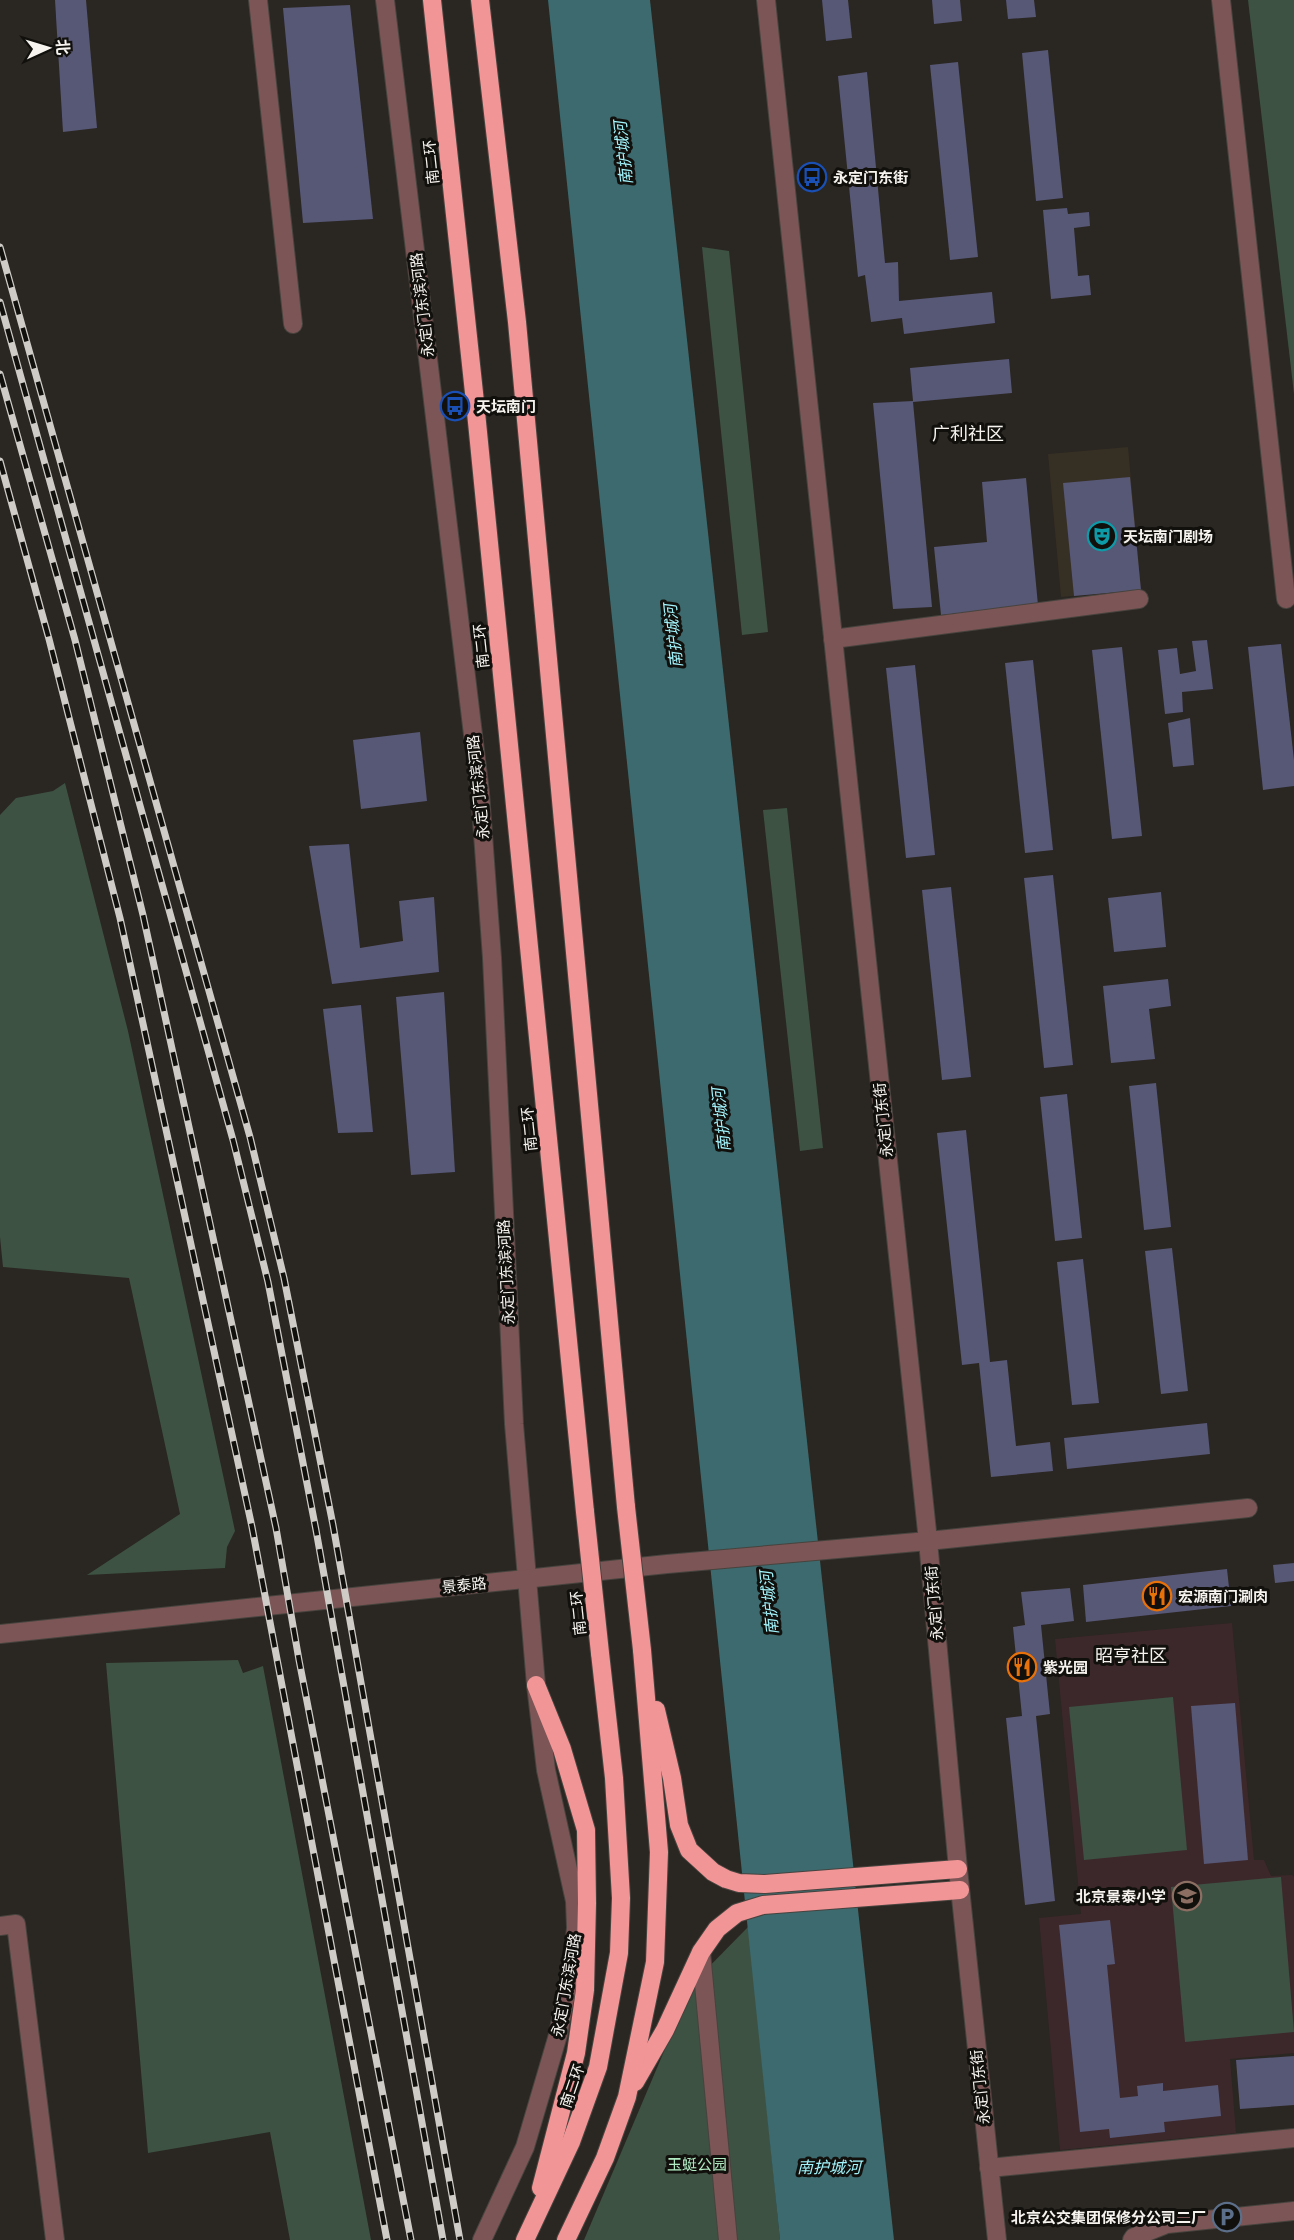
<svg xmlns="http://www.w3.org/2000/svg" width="1294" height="2240" font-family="Manrope,'Noto Sans SC',sans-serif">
<rect width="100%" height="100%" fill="#2a2621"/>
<polygon fill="#362f24" points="1128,447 1141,590 1061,597 1048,454"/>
<polygon fill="#3c282b" points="1232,1623 1254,1860 1264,1860 1271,1876 1292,1875 1294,1877 1294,2053 1230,2059 1236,2133 1060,2150 1039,1918 1081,1914 1055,1639"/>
<g fill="#3d5243">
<polygon points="1248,0 1294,0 1294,394"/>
<polygon points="702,247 729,251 768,632 742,635"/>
<polygon points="65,783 128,1031 235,1531 227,1547 225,1568 87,1575 180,1514 129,1278 3,1267 0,1237 0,815 16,798 53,791"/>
<polygon points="787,808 823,1148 800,1151 763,810"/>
<polygon points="238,1660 243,1673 263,1666 371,2240 290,2240 270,2132 148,2153 106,1663"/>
<polygon points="1173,1697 1187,1850 1084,1860 1069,1707"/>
<polygon points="1281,1877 1294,2032 1185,2042 1171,1887"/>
<polygon points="749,1926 780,2240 584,2240 693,1983"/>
</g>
<polygon fill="#3c6a6e" points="548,0 650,0 894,2240 780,2240"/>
<g fill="#575776">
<polygon points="55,0 86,0 97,128 63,132"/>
<polygon points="822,0 848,0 852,38 826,41"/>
<polygon points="932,0 960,0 962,21 934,24"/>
<polygon points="1006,0 1034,0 1036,17 1008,19"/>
<polygon points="350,5 373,219 303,223 283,8"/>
<polygon points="1048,50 1063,198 1036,201 1022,53"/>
<polygon points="958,62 978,257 950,260 930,65"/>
<polygon points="867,72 885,263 898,262 899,301 992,292 995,323 904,334 902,318 871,322 865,275 858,277 838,76"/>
<polygon points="1067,208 1068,214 1089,212 1090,226 1074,228 1078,276 1089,275 1091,295 1051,299 1043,210"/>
<polygon points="1009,359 1012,393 913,402 932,607 893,609 873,403 913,401 910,368"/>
<polygon points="1130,477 1141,590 1074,596 1063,483"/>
<polygon points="1026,478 1038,605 941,615 934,547 987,542 982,482"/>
<polygon points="1207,640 1213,689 1182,692 1183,712 1165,714 1158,650 1177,648 1180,674 1196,671 1192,641"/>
<polygon points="1281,644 1294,760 1294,786 1263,790 1248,647"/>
<polygon points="1122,647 1142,836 1112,839 1092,650"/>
<polygon points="1033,660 1053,850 1025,853 1005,663"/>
<polygon points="915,665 935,855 906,858 886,668"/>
<polygon points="1190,718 1194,765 1173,767 1168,723"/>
<polygon points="420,732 427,801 361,809 353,740"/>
<polygon points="349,844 360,948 403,941 399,901 434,897 439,972 332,984 309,846"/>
<polygon points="1053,875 1073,1065 1044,1068 1024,878"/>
<polygon points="951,887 971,1077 942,1080 922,890"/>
<polygon points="1161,892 1166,947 1114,952 1108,898"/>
<polygon points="1168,979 1171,1006 1149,1009 1155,1059 1111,1063 1103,986"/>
<polygon points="444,992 455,1172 411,1175 396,997"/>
<polygon points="361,1005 373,1132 338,1133 323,1009"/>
<polygon points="1156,1083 1171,1227 1144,1230 1129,1086"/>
<polygon points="1067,1094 1082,1238 1055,1241 1040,1097"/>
<polygon points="966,1130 990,1362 1007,1360 1016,1446 1050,1442 1053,1471 991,1477 979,1363 962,1365 937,1133"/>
<polygon points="1172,1248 1188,1391 1161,1394 1145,1251"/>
<polygon points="1083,1259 1099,1403 1072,1405 1057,1262"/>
<polygon points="1207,1423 1210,1454 1067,1469 1064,1438"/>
<polygon points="1294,1563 1294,1581 1275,1583 1273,1565"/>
<polygon points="1227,1569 1231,1606 1086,1622 1083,1585"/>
<polygon points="1070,1588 1074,1621 1041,1625 1050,1714 1036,1716 1055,1901 1025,1905 1006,1718 1022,1716 1013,1627 1025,1625 1021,1592"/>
<polygon points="1235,1703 1248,1860 1204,1864 1191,1706"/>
<polygon points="1110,1920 1115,1964 1107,1965 1120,2098 1138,2096 1137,2086 1163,2083 1163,2091 1218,2085 1221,2116 1164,2122 1165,2132 1110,2138 1109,2129 1080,2132 1059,1925"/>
<polygon points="1294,2056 1294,2105 1240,2109 1236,2060"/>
</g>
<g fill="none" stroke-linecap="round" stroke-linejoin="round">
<g stroke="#47433e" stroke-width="20">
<g id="minor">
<polyline points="258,0 293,324"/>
<polyline points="385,0 480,793 492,958 514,1424 536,1685 546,1770 575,1901 576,1928 573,1956 558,2035 525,2147 482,2240"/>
<polyline points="766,0 928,1541 958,1869 997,2240"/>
<polyline points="1221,0 1286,599"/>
<polyline points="833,639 1139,599"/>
<polyline points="0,1634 667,1564 928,1541 1248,1508"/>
<polyline points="0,1926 16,1924 55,2240"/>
<polyline points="701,1952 728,2240"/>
<polyline points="989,2168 1294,2138"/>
<polyline points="1132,2240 1134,2237 1167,2224 1294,2211"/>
</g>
</g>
<g stroke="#47433e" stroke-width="20">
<g id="highway">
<polyline points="432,0 475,402 585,1512"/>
<polyline points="480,0 517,322 626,1507"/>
<polyline points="536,1685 562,1749 586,1830 587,1903 585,1990 576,2053 541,2188"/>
<polyline points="656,1710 672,1778 679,1825 689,1850 713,1872 726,1879 739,1883 765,1884 958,1869"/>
<polyline points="635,2082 665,2030 701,1952 717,1929 737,1913 763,1905 960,1890"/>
<polyline points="525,2240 571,2142 598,2067 619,1953 621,1898 614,1778 600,1653"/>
<polyline points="566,2240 605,2158 627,2097 655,1962 659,1852 642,1650"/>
</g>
</g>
<use href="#minor" stroke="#7c5656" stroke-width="18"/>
<use href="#highway" stroke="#f19597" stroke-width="18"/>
<g stroke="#cfccc8" stroke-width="7">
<g id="rail">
<polyline points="0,247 250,1137 284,1278 333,1525 460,2240"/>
<polyline points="0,302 233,1140 268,1282 316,1530 443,2240"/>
<polyline points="0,374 75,640 143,915 276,1528 299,1660 411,2240"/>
<polyline points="0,461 49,639 120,918 187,1226 252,1527 387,2240"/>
</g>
</g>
<use href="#rail" stroke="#11100d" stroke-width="4.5" stroke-dasharray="14" stroke-linecap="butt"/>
<g stroke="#47433e" stroke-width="20" stroke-linecap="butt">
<g id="highway-bridge">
<polyline points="626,1507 642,1650"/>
<polyline points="585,1512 600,1653"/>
</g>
</g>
<use href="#highway-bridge" stroke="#f19597" stroke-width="18"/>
</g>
<defs>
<g id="bus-ring" transform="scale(1.5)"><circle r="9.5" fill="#11100d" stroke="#1a4fb4" stroke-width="1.5"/><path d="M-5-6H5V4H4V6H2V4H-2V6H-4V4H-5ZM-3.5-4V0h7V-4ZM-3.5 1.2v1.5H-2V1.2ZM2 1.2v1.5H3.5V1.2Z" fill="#1a4fb4"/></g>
<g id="theatre-ring" transform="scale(1.5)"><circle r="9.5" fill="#11100d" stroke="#0f9aa8" stroke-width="1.5"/><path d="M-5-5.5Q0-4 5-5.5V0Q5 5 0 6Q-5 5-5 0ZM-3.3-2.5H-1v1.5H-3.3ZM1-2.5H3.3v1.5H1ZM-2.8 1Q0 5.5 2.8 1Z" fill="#0f9aa8"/></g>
<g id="restaurant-ring" transform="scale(1.5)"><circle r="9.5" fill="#11100d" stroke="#e8710a" stroke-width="1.5"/><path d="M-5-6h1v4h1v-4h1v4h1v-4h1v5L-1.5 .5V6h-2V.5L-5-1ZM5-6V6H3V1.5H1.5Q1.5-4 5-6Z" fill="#e8710a"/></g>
<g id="school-ring" transform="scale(1.5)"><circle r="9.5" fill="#11100d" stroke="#8d6e63" stroke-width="1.5"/><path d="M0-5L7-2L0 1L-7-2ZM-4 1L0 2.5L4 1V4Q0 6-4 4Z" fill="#8d6e63"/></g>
<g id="parking-ring" transform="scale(1.5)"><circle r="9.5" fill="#11100d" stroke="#5c6f8a" stroke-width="1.5"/><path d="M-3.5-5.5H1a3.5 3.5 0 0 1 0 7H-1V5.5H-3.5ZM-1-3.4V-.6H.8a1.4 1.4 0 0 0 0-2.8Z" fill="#5c6f8a"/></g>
</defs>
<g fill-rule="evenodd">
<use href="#bus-ring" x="812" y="177"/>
<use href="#bus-ring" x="455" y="406"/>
<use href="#theatre-ring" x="1102" y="536"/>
<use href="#restaurant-ring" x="1157" y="1596"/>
<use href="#restaurant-ring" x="1022" y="1667"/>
<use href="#school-ring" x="1187" y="1896"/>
<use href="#parking-ring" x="1227" y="2217"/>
</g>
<g text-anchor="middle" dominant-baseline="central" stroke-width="6" stroke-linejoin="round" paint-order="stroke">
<g font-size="15" fill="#f6f3ef" stroke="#11100d">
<text transform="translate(431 162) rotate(-96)">南二环</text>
<text transform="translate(422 305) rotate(-97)">永定门东滨河路</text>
<text transform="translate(481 646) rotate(-96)">南二环</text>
<text transform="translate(478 787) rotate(-96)">永定门东滨河路</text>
<text transform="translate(883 1120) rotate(-96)">永定门东街</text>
<text transform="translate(529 1129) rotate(-96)">南二环</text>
<text transform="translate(506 1272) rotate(-93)">永定门东滨河路</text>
<text transform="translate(464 1585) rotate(-6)">景泰路</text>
<text transform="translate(934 1603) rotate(-95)">永定门东街</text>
<text transform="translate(578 1613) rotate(-96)">南二环</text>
<text transform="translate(566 1985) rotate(-80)">永定门东滨河路</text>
<text transform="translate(572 2086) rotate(-71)">南二环</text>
<text transform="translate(980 2087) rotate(-96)">永定门东街</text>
</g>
<g font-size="15" font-weight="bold" fill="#f6f3ef" stroke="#11100d" text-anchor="start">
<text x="833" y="177">永定门东街</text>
<text x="476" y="406">天坛南门</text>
<text x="1123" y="536">天坛南门剧场</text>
<text x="1178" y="1596">宏源南门涮肉</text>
<text x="1043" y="1667">紫光园</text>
<text x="1166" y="1896" text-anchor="end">北京景泰小学</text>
<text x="1206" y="2217" text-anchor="end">北京公交集团保修分公司二厂</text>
</g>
<g font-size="15" fill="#b0ebc3" stroke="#11100d">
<text x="697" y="2164">玉蜓公园</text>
</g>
<g font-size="16" font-style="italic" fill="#a2f4fc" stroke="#11100d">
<text transform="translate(623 153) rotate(-96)">南护城河</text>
<text transform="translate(673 636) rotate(-96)">南护城河</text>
<text transform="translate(721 1120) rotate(-96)">南护城河</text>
<text transform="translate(769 1603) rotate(-96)">南护城河</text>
<text x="829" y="2167">南护城河</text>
</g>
<g font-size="18" fill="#f6f3ef" stroke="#11100d">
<text x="968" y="433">广利社区</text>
<text x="1131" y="1655">昭亨社区</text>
</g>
</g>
<g transform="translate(48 48) rotate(86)" stroke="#11100d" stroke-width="4.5" paint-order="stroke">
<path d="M0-4.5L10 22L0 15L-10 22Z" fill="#f6f3ef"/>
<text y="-9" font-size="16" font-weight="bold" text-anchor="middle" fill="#f6f3ef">北</text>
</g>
</svg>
